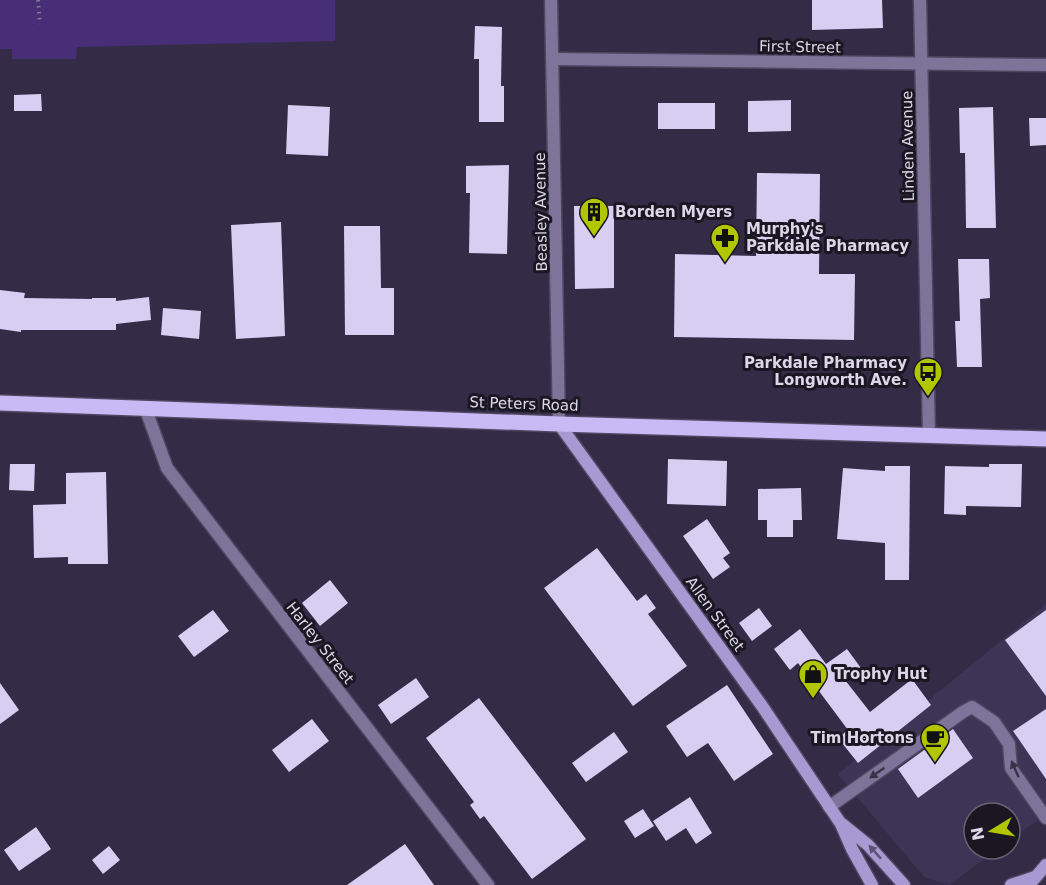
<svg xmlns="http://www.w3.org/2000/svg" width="1046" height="885" font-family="'DejaVu Sans',sans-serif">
<rect width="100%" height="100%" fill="#342c47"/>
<polygon fill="#3e3455" points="1046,604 1046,814 1010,840 1010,813 974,813 974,849 998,849 949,885 924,877 838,774"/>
<polygon fill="#482d77" points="0,0 335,0 335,41 77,47 76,59 12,59 12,49 0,49"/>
<g fill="#d7cef2">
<polygon points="812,0 882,0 883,28 812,30"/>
<polygon points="475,26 502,27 501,86 504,86 504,122 479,122 479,59 474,59"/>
<polygon points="41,94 42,111 14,111 14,95"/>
<polygon points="791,100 791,131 748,132 748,101"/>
<rect x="658" y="103" width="57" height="26"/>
<polygon points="288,105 330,107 328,156 286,154"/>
<polygon points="993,107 996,228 966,228 965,153 960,153 959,108"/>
<polygon points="1029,118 1046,118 1046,145 1030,146"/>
<polygon points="509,165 507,254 469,253 470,193 466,193 466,166"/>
<polygon points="757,173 820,174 819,274 855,274 854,340 674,337 675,254 756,256"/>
<polygon points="574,206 614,206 614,288 575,289"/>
<polygon points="281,222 285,336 236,339 231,225"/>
<polygon points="344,226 380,226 381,288 394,288 394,335 345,335"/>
<polygon points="958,259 989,259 990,298 980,299 982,367 957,367 955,321 960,321"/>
<polygon points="0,290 25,293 24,298 92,299 92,298 116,298 116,301 149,297 151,320 116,324 116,330 21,330 21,332 0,329"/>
<polygon points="163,308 201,311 199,339 161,335"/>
<polygon points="668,459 727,461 726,506 667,504"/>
<polygon points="10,464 35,464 34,491 9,490"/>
<polygon points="989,464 1022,464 1021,507 966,506 966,515 944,514 945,466 989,467"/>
<polygon points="885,466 910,466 909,580 885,580 885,543 837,539 843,468 885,471"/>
<polygon points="106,472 108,564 68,564 68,557 34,558 33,505 66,504 66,473"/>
<polygon points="801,488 802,520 793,520 793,537 767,537 767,520 758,520 758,489"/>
<polygon points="707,519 730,553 723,558 730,567 713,579 683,536"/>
<polygon points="597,548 637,601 646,594 656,608 648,614 687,666 633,706 544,588"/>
<polygon points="330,580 348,603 320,626 302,603"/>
<polygon points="759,608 772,626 752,641 739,623"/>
<polygon points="213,610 229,631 194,657 178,636"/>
<polygon points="1046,610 1046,696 1005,640"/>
<polygon points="800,629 826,664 847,649 861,668 845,680 870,712 912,679 931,705 858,763 838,738 848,730 798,663 790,670 774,649"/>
<polygon points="416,678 429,697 391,724 378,705"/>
<polygon points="0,683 19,710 0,724"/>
<polygon points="727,685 773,754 734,781 708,743 687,757 666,726"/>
<polygon points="479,698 586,839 532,879 484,816 480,819 470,805 474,802 426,738"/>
<polygon points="1046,709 1046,779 1013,731"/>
<polygon points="312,719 329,741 289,772 272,750"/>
<polygon points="953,729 973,758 918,798 898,769"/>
<polygon points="614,732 628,752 586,782 572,763"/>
<polygon points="690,797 712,833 696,844 686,828 666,841 653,821"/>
<polygon points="643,809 654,826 635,838 624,821"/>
<polygon points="36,827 51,849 19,871 4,850"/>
<polygon points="405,844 434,885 347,885"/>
<polygon points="109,846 120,860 103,874 92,860"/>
</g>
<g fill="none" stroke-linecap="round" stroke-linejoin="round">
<g stroke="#4f4761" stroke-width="15">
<polyline id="lane" points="829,807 963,712 972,707 994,722 1009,744 1011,768 1046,818"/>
</g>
<g stroke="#4f4761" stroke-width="15">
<g id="street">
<polyline points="551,0 559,424"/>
<polyline points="920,0 929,435"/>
<polyline points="553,59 1046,65"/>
<polyline points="146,410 167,468 488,885"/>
</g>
</g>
<g stroke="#4f4761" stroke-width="15">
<g id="secondary">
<polyline points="559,424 762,706 841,824 852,849 872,885"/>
<polyline points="842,824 868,845 904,885"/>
<polyline points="1011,885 1035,877"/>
<polyline points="1029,885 1046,865"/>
</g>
</g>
<g stroke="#4f4761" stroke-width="18">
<polyline id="primary" points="0,403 559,424 1046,439"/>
</g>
<polyline stroke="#827c93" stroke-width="4" stroke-dasharray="1.5 4.5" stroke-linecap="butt" points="38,0 40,24"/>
<use href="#lane" stroke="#7e7499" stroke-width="12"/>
<use href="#street" stroke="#7e7499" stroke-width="12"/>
<use href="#secondary" stroke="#a999d3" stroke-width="12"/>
<use href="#primary" stroke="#c9b9f5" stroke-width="15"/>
</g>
<defs><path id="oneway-solid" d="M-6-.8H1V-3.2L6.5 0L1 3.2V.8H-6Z" transform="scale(1.5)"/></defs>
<g fill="#383346">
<use href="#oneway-solid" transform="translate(1015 769) rotate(-114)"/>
<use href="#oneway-solid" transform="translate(877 773) rotate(145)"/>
</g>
<use fill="#5a5272" href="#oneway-solid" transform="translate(875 852) rotate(-132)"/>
<defs>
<g id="building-pin" transform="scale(1.5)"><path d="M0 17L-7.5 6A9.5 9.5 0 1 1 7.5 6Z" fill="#b1c500" stroke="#1a1723"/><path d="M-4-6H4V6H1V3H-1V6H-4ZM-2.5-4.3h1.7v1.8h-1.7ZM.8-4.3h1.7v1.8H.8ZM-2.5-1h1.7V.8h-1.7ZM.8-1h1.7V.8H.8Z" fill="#111"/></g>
<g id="pharmacy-pin" transform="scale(1.5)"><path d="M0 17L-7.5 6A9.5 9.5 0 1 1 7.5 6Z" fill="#b1c500" stroke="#1a1723"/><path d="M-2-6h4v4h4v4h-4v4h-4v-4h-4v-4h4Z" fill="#111"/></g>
<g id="bus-pin" transform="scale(1.5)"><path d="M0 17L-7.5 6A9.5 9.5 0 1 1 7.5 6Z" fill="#b1c500" stroke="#1a1723"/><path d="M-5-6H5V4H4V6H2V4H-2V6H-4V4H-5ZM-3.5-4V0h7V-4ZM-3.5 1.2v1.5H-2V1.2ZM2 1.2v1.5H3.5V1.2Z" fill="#111"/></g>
<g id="shop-pin" transform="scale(1.5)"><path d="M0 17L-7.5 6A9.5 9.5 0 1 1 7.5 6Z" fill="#b1c500" stroke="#1a1723"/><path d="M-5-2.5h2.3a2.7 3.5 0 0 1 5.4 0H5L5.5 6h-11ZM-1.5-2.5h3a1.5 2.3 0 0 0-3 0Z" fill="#111"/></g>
<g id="cafe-pin" transform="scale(1.5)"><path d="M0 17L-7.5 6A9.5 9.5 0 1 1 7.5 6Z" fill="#b1c500" stroke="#1a1723"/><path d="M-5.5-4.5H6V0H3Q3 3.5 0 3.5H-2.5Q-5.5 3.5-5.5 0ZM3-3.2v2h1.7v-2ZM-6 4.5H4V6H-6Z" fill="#111"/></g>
</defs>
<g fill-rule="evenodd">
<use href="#building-pin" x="594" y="212"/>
<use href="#pharmacy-pin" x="725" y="238"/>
<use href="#bus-pin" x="928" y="372"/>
<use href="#shop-pin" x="813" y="674"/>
<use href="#cafe-pin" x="935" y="738"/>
</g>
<g text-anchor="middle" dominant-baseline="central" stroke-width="6" stroke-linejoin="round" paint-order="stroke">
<g font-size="15" fill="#dbd7e8" stroke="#1a1723">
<text transform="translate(800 47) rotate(1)">First Street</text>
<text transform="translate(908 146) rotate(-91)">Linden Avenue</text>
<text transform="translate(541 212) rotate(-91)">Beasley Avenue</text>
<text transform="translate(524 404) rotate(2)">St Peters Road</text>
<text transform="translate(715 614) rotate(54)">Allen Street</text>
<text transform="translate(320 643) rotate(52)">Harley Street</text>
</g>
<g font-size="15" font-weight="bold" fill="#dbd7e8" stroke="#1a1723" text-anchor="start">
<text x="615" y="212">Borden Myers</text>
<text x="746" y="229">Murphy's<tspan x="746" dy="17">Parkdale Pharmacy</tspan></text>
<text x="907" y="363" text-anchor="end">Parkdale Pharmacy<tspan x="907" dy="17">Longworth Ave.</tspan></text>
<text x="834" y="674">Trophy Hut</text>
<text x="914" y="738" text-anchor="end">Tim Hortons</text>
</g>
</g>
<g transform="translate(992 831) rotate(259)"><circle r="28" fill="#1a1723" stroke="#676472" stroke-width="1.5"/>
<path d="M0-4.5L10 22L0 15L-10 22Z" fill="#b1c500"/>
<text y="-9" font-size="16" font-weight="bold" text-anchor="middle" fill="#dbd7e8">N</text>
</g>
</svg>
